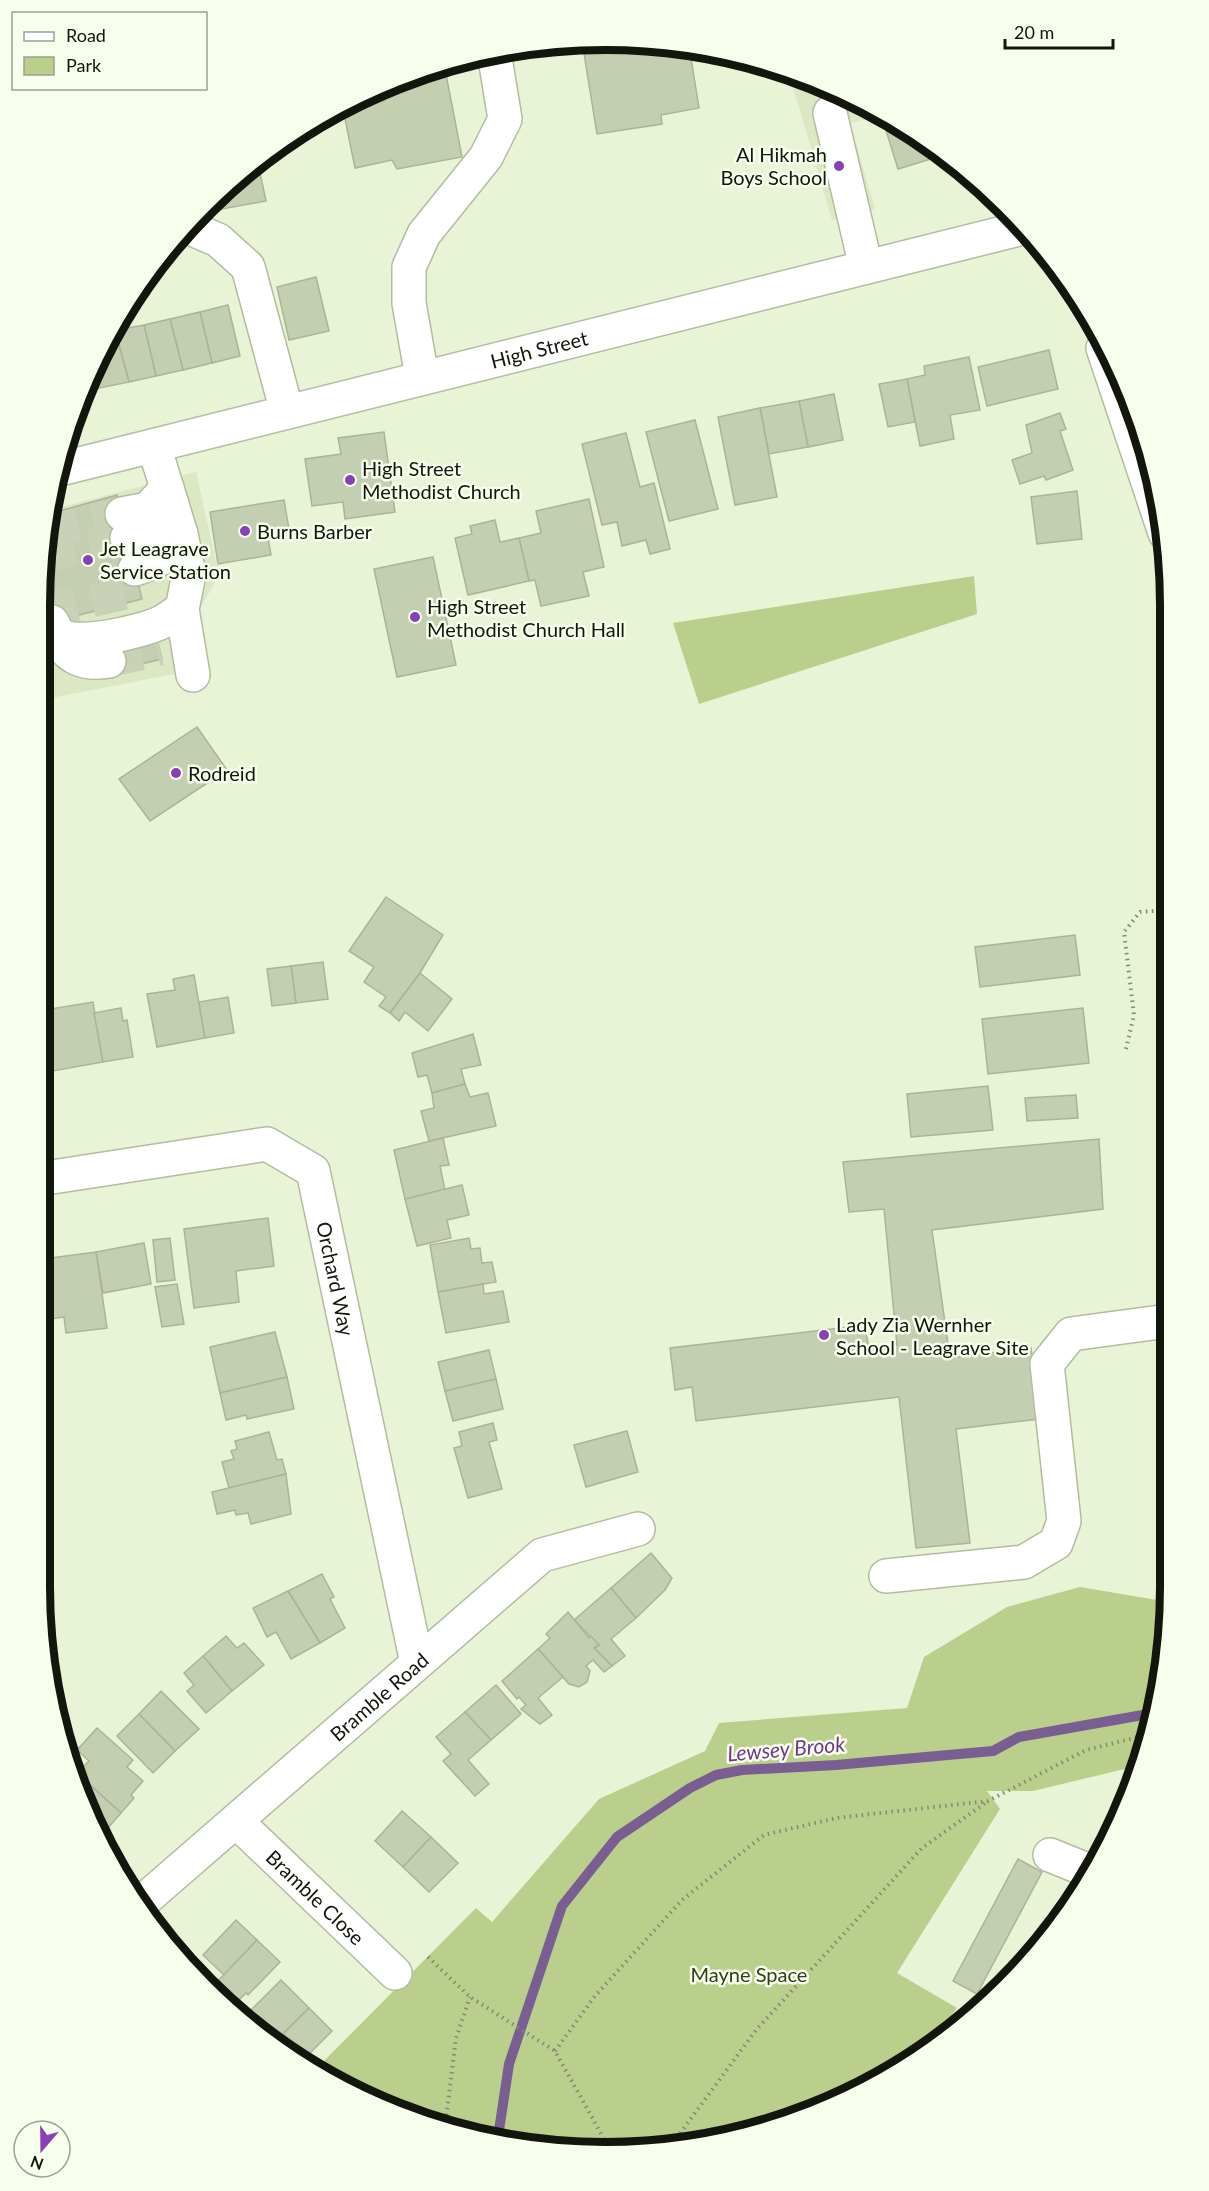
<svg xmlns="http://www.w3.org/2000/svg" width="1209" height="2191" font-family="Lato,sans-serif">
<rect width="100%" height="100%" fill="#e9f3d5"/>
<g fill="#dce8c3">
<polygon points="788,70 864,104 868,119 850,123 875,209 832,220"/>
<polygon points="196,472 219,575 197,614 210,667 51,698 51,704 40,707 40,568 50,510"/>
</g>
<g fill="#bbcf8c">
<polygon points="974,576 977,614 699,704 673,623"/>
<path d="M 1080,1587 L 1169,1602 C 1169,1654 1157,1718 1137,1766 L 1033,1791 L 987,1791 L 1000,1809 L 897,1973 L 957,2008 L 932,2040 L 821,2109 L 642,2151 L 458,2133 L 316,2069 L 476,1908 L 492,1922 L 599,1799 L 705,1751 L 719,1723 L 907,1708 L 924,1657 L 1007,1607 Z"/>
</g>
<g fill="none" stroke-linecap="round" stroke-linejoin="round">
<polyline stroke="#7b5e91" stroke-width="10" points="498,2137 509,2064 562,1906 617,1837 690,1788 716,1775 742,1770 836,1765 993,1751 1019,1737 1154,1713"/>
</g>
<g fill="#c4ceb1" stroke="#abb498" stroke-width="1.5">
<polygon points="582,41 649,43 651,53 689,46 699,108 661,115 662,124 597,134"/>
<polygon points="444,64 462,157 397,169 392,160 355,168 343,109 384,101 381,87"/>
<polygon points="894,120 941,156 898,169 884,124"/>
<polygon points="257,159 266,201 217,210 215,199"/>
<polygon points="316,277 329,331 289,340 277,287"/>
<polygon points="228,305 240,356 212,363 200,312"/>
<polygon points="200,312 212,363 183,370 170,319"/>
<polygon points="170,319 183,370 156,376 144,325"/>
<polygon points="144,325 156,376 129,382 115,330"/>
<polygon points="115,330 129,382 90,390 88,385 111,331"/>
<polygon points="1049,350 1058,389 987,406 978,367"/>
<polygon points="969,357 980,410 950,415 954,439 920,446 907,379 925,375 924,366"/>
<polygon points="907,379 915,422 888,427 879,384"/>
<polygon points="834,394 843,440 808,447 799,401"/>
<polygon points="799,401 808,447 769,454 760,408"/>
<polygon points="760,408 777,497 735,505 718,417"/>
<polygon points="1060,413 1066,429 1060,431 1073,470 1046,480 1044,476 1020,484 1012,460 1032,453 1026,425"/>
<polygon points="695,420 718,509 669,521 646,432"/>
<polygon points="384,432 395,512 345,519 343,502 312,506 305,459 341,454 338,438"/>
<polygon points="626,433 640,487 654,483 670,549 650,554 646,540 622,546 617,522 602,525 582,444"/>
<polygon points="1077,491 1082,539 1037,544 1031,497"/>
<polygon points="117,495 142,599 40,625 40,568 44,563 42,557 49,514"/>
<polygon points="589,499 604,567 583,572 589,596 541,606 535,580 529,581 519,538 541,533 536,511"/>
<polygon points="284,500 289,529 267,532 271,555 218,564 210,512"/>
<polygon points="495,520 500,542 519,538 529,581 468,595 455,538 472,534 470,526"/>
<polygon points="433,557 456,665 397,677 374,569"/>
<polygon points="156,635 162,659 112,671 106,647"/>
<polygon points="197,727 227,770 150,821 119,779"/>
<polygon points="386,897 443,935 420,973 390,1013 379,1006 386,997 364,982 374,967 349,951"/>
<polygon points="1075,935 1080,975 980,987 975,947"/>
<polygon points="323,962 328,999 296,1003 291,966"/>
<polygon points="291,966 296,1003 272,1006 267,969"/>
<polygon points="420,973 452,999 428,1031 405,1012 399,1021 390,1013"/>
<polygon points="194,975 205,1038 157,1047 147,994 175,990 173,979"/>
<polygon points="228,997 234,1033 205,1038 199,1002"/>
<polygon points="93,1002 103,1062 53,1071 47,1032 53,1032 50,1009"/>
<polygon points="121,1008 123,1021 127,1020 133,1057 103,1062 94,1013"/>
<polygon points="1083,1008 1089,1063 988,1074 982,1019"/>
<polygon points="47,1032 53,1071 40,1073 40,1034"/>
<polygon points="473,1034 481,1065 461,1069 465,1084 432,1093 427,1075 418,1077 412,1053"/>
<polygon points="465,1084 470,1097 488,1093 496,1126 429,1141 421,1111 434,1108 432,1093"/>
<polygon points="988,1086 993,1130 911,1137 907,1094"/>
<polygon points="1076,1095 1078,1118 1027,1121 1025,1098"/>
<polygon points="443,1138 449,1165 440,1166 445,1190 405,1199 394,1150"/>
<polygon points="1099,1139 1103,1209 932,1230 950,1358 1031,1348 1040,1419 956,1429 970,1543 916,1548 899,1397 696,1421 692,1387 675,1390 670,1348 865,1325 869,1349 897,1345 884,1209 849,1212 843,1162"/>
<polygon points="462,1185 469,1215 447,1220 451,1238 417,1246 405,1199"/>
<polygon points="268,1218 274,1266 236,1271 239,1302 194,1308 184,1229"/>
<polygon points="170,1238 175,1280 157,1282 153,1240"/>
<polygon points="469,1238 471,1249 480,1248 482,1263 492,1262 496,1282 438,1292 430,1245"/>
<polygon points="144,1243 151,1284 103,1293 96,1252"/>
<polygon points="96,1252 107,1328 66,1333 64,1317 51,1319 43,1259"/>
<polygon points="177,1284 184,1324 162,1327 155,1287"/>
<polygon points="483,1284 484,1294 503,1291 509,1322 446,1333 438,1292"/>
<polygon points="275,1332 287,1377 220,1393 210,1347"/>
<polygon points="489,1350 496,1379 445,1391 438,1362"/>
<polygon points="287,1377 294,1409 247,1419 246,1415 226,1420 220,1393"/>
<polygon points="496,1379 503,1409 453,1421 445,1391"/>
<polygon points="493,1423 497,1440 489,1442 502,1489 468,1498 454,1448 462,1446 459,1432"/>
<polygon points="627,1431 638,1472 586,1487 574,1445"/>
<polygon points="269,1432 277,1460 282,1459 286,1474 229,1488 222,1462 234,1459 231,1451 237,1449 235,1441"/>
<polygon points="286,1474 291,1514 251,1524 248,1513 236,1515 235,1510 217,1514 212,1492"/>
<polygon points="651,1553 672,1578 665,1590 636,1618 611,1588"/>
<polygon points="322,1574 334,1597 330,1599 345,1628 320,1643 288,1591"/>
<polygon points="611,1588 636,1618 611,1639 625,1656 612,1666 594,1648 599,1645 574,1620"/>
<polygon points="288,1591 320,1643 291,1659 276,1632 267,1637 253,1608"/>
<polygon points="568,1612 589,1638 591,1636 599,1645 594,1648 612,1666 604,1672 593,1660 586,1666 590,1671 587,1682 579,1687 569,1684 538,1649 550,1638 546,1634"/>
<polygon points="226,1636 237,1648 244,1643 264,1665 232,1691 203,1656"/>
<polygon points="538,1649 563,1677 538,1698 552,1715 540,1724 521,1709 526,1705 519,1697 517,1699 502,1681"/>
<polygon points="203,1656 232,1691 206,1713 187,1691 194,1685 184,1673"/>
<polygon points="496,1685 521,1714 491,1740 465,1712"/>
<polygon points="161,1691 199,1729 175,1751 139,1714"/>
<polygon points="465,1712 491,1740 468,1760 489,1784 475,1796 443,1761 451,1754 436,1737"/>
<polygon points="139,1714 175,1751 153,1773 117,1736"/>
<polygon points="97,1728 133,1760 127,1767 143,1781 131,1795 134,1798 121,1813 77,1773 89,1761 77,1750"/>
<polygon points="69,1766 121,1813 108,1828 103,1823 100,1827"/>
<polygon points="402,1811 431,1837 403,1867 375,1841"/>
<polygon points="431,1837 458,1863 429,1892 403,1867"/>
<polygon points="1018,1859 1042,1872 977,1994 953,1981"/>
<polygon points="236,1920 257,1940 224,1975 203,1955"/>
<polygon points="257,1940 280,1962 248,1995 246,1993 235,2004 215,1984"/>
<polygon points="281,1980 309,2008 275,2042 246,2015"/>
<polygon points="309,2008 332,2031 304,2059 298,2054 294,2058 275,2042"/>
</g>
<g fill="none" stroke-linecap="round" stroke-linejoin="round">
<g stroke="#c9d2b7" stroke-width="33" stroke-dasharray="33 16" stroke-linecap="butt">
<polyline points="46,532 122,514"/>
<polyline points="42,556 127,538"/>
<polyline points="45,599 58,605 68,606 140,590"/>
<polyline points="109,661 160,649"/>
</g>
<g stroke="#b3bca0" stroke-width="36">
<g id="minor">
<polyline points="830,113 866,267"/>
<polyline points="185,226 218,240 248,267 287,412"/>
<polyline points="1103,348 1165,533"/>
<polyline points="422,377 409,303 409,267 424,234 486,157 505,119 494,52"/>
<path id="s1" d="M 56,470 L 1023,228"/>
<polyline points="122,514 148,509 167,488"/>
<path d="M 127,538 C 150,530 165,530 172,504"/>
<path d="M 135,569 C 157,562 175,556 180,531"/>
<polyline points="182,609 193,675"/>
<path d="M 52,622 C 54,625 56,632 59,634 C 75,648 144,631 162,622 C 169,618 175,613 182,609 L 189,574 L 181,534 L 154,446"/>
<path d="M 58,634 C 64,659 86,665 109,661"/>
<path id="s2" d="M 39,1179 L 267,1144 L 313,1171 L 417,1663"/>
<polyline points="886,1576 1024,1562 1056,1543 1064,1521 1047,1364 1071,1334 1168,1321"/>
<path id="s3" d="M 236,1821 L 395,1973"/>
<polyline points="1050,1855 1092,1872"/>
<path id="s4" d="M 141,1903 L 542,1555 L 638,1529"/>
</g>
</g>
<g stroke="#838975" stroke-width="4" stroke-dasharray="1.5 4.5" stroke-linecap="butt">
<polyline points="1126,1049 1134,1015 1124,932 1140,912 1166,910"/>
<polyline points="428,1957 470,1997 555,2051 609,2148"/>
<polyline points="555,2051 595,1996 682,1900 764,1835 836,1818 988,1801 1086,1750 1150,1734"/>
<polyline points="445,2127 456,2038 470,1997"/>
<polyline points="673,2143 756,2030 922,1848 988,1801"/>
</g>
<use href="#minor" stroke="#fff" stroke-width="33"/>
</g>
<g fill="#8641b5" stroke="#f8feec" stroke-width="2">
<circle cx="839" cy="166" r="6"/>
<circle cx="350" cy="480" r="6"/>
<circle cx="245" cy="531" r="6"/>
<circle cx="88" cy="560" r="6"/>
<circle cx="415" cy="617" r="6"/>
<circle cx="176" cy="773" r="6"/>
<circle cx="824" cy="1335" r="6"/>
</g>
<g text-anchor="middle" dominant-baseline="central" stroke-width="5" stroke-linejoin="round" paint-order="stroke">
<g font-size="20" fill="#13160c" stroke="#f8feec" text-anchor="start">
<text x="827" y="154" text-anchor="end">Al Hikmah<tspan x="827" dy="23">Boys School</tspan></text>
<text x="362" y="468">High Street<tspan x="362" dy="23">Methodist Church</tspan></text>
<text x="257" y="531">Burns Barber</text>
<text x="100" y="548">Jet Leagrave<tspan x="100" dy="23">Service Station</tspan></text>
<text x="427" y="606">High Street<tspan x="427" dy="23">Methodist Church Hall</tspan></text>
<text x="188" y="773">Rodreid</text>
<text x="836" y="1324">Lady Zia Wernher<tspan x="836" dy="23">School - Leagrave Site</tspan></text>
</g>
<g font-size="20" fill="#13160c" stroke="#f8feec">
<text stroke="none"><textPath href="#s1" startOffset="498">High Street</textPath></text>
<text stroke="none"><textPath href="#s2" startOffset="394">Orchard Way</textPath></text>
<text stroke="none"><textPath href="#s4" startOffset="315">Bramble Road</textPath></text>
<text stroke="none"><textPath href="#s3" startOffset="110">Bramble Close</textPath></text>
</g>
<g font-size="20" fill="#333e18" stroke="#f8feec">
<text x="749" y="1974">Mayne Space</text>
</g>
<g font-size="21" font-style="italic" fill="#6c3692" stroke="#f8feec">
<text transform="translate(786 1748) rotate(-5)">Lewsey Brook</text>
</g>
</g>
<path d="M0 0H1209V2191H0ZM605 50H605A555 555 0 0 1 1160 605V1587A555 555 0 0 1 605 2142H605A555 555 0 0 1 50 1587V605A555 555 0 0 1 605 50Z" fill="#f8feec" fill-rule="evenodd"/>
<path fill="none" stroke="#13160c" stroke-width="8" d="M605 50H605A555 555 0 0 1 1160 605V1587A555 555 0 0 1 605 2142H605A555 555 0 0 1 50 1587V605A555 555 0 0 1 605 50Z"/>
<rect x="12" y="12" width="195" height="78" fill="#f8feec" stroke="#9ca192" stroke-width="1.5"/>
<rect x="24" y="32" width="30" height="9" fill="#ffffff" stroke="#9ca192" stroke-width="1.5"/>
<text x="66" y="42" font-size="18" fill="#13160c">Road</text>
<rect x="24" y="57" width="30" height="18" fill="#bbcf8c" stroke="#9ca192" stroke-width="1.5"/>
<text x="66" y="72" font-size="18" fill="#13160c">Park</text>
<g transform="translate(42 2149) rotate(200)"><circle r="28" fill="#f8feec" stroke="#9ca192" stroke-width="1.5"/>
<path d="M0-4.5L10 22L0 15L-10 22Z" fill="#8641b5"/>
<text y="-9" font-size="16" font-weight="bold" text-anchor="middle" fill="#13160c">N</text>
</g>
<path d="M1005 39v9h108v-9" fill="none" stroke="#13160c" stroke-width="3"/>
<text x="1014" y="39" font-size="18" fill="#13160c" stroke="#f8feec" stroke-width="4.5" paint-order="stroke">20 m</text>
</svg>
